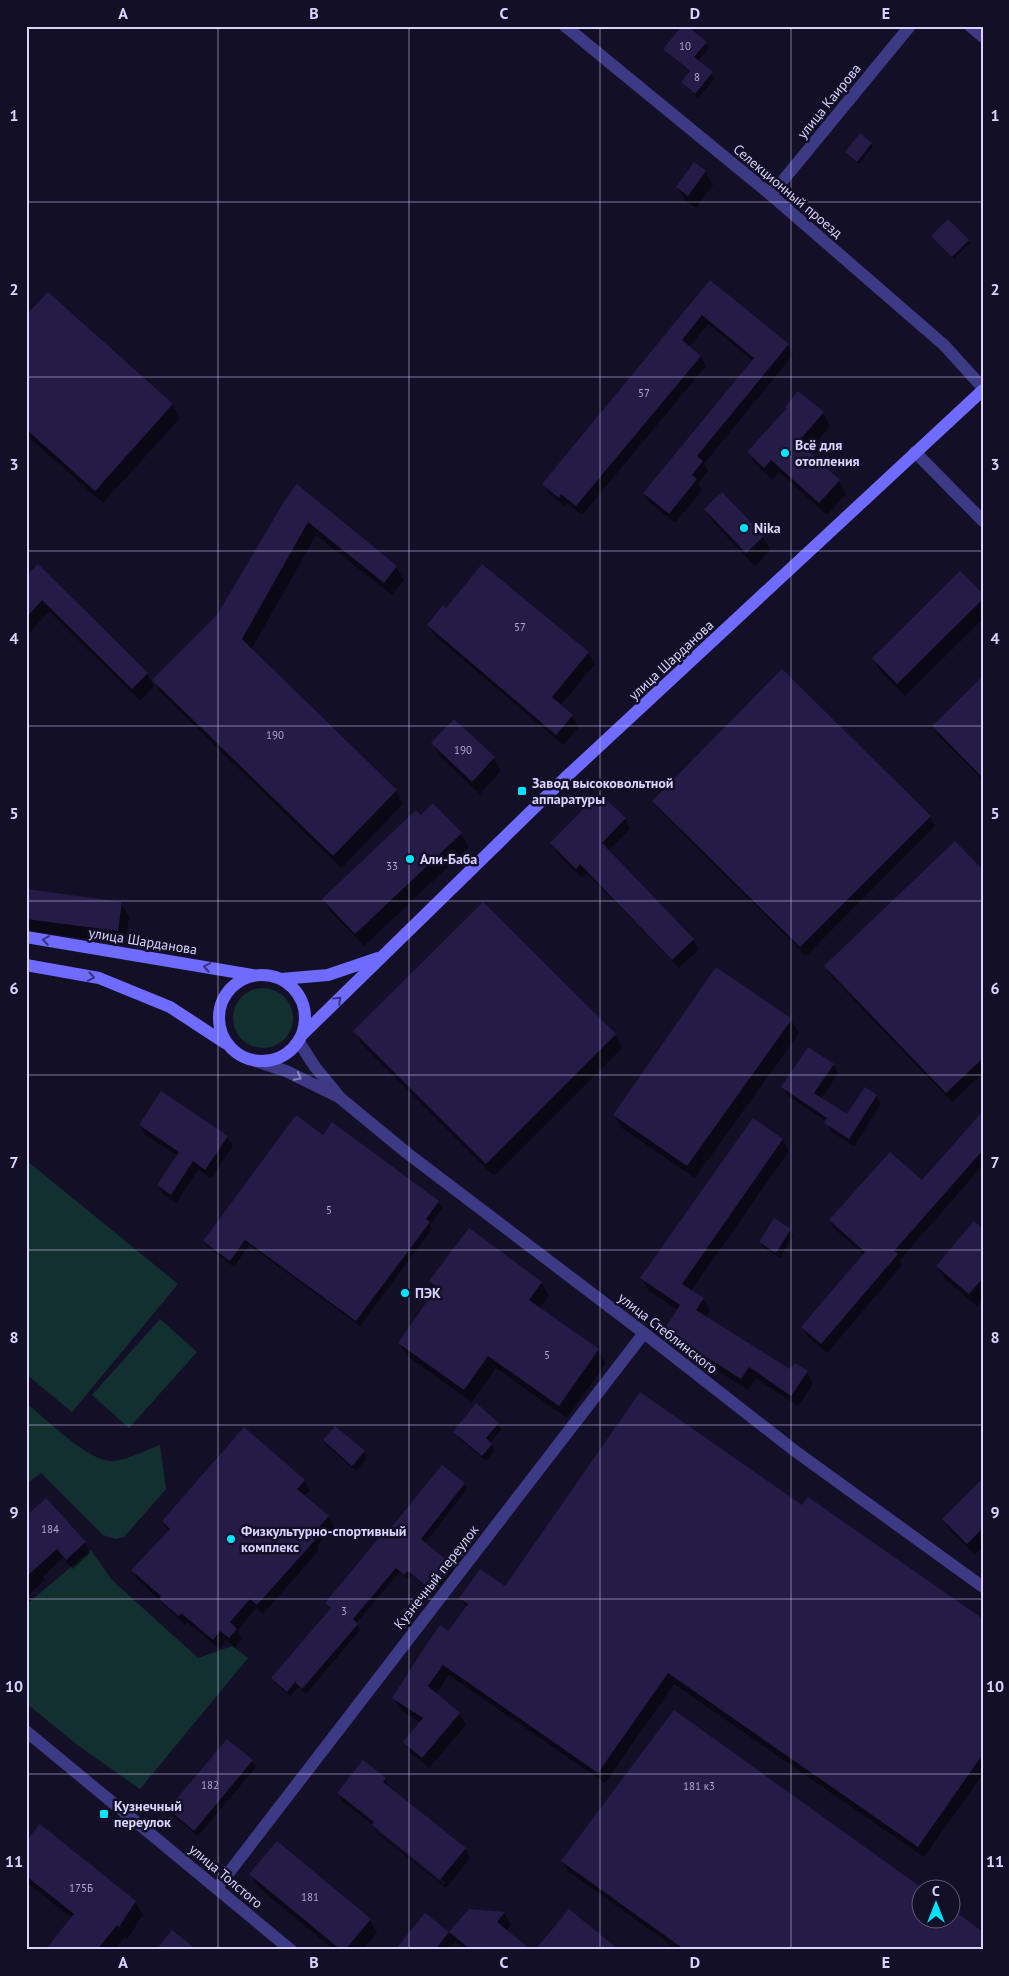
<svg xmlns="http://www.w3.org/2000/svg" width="1009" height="1976" font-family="'PT Sans',sans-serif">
<rect width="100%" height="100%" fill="#130f26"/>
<g fill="#12302f">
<circle cx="263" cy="1018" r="30"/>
<polygon points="26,1160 178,1284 72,1412 26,1374"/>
<polygon points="160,1319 197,1352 129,1428 92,1395"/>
<path d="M 26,1403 C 45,1418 89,1462 112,1461 C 129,1460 145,1450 160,1445 L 166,1489 L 124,1537 L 115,1539 L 103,1535 L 41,1473 L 26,1484 Z"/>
<polygon points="91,1550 112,1580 198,1658 232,1646 248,1658 140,1789 76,1744 26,1703 26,1605"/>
</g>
<g fill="#0007" fill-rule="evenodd">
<polygon points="706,43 709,48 697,61 715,78 698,98 682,82 690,73 664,49"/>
<polygon points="861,135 873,146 859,164 846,153"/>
<polygon points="705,172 713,185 696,208 685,200 677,187"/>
<polygon points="948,220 970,243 954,259 934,238"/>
<polygon points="710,282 788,345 793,355 704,464 708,472 698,483 702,490 675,523 650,503 644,493 753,361 708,324 689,347 700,356 706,366 582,515 567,503 565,506 549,494 544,484"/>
<polygon points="26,317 172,405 180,418 103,503 26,435"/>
<polygon points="823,413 830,426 808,453 839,481 846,494 827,515 779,472 772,480 756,465 748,452"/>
<polygon points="297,486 396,567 404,580 392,595 316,535 251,650 396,791 403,804 341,868 161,693 154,680 218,615"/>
<polygon points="706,510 763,537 770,550 755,566 714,523"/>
<polygon points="38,566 147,674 154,686 140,701 49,611 26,637 26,578"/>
<polygon points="983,596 983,619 905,696 881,672 873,658"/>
<polygon points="446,609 588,653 595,664 560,706 572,716 579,727 563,745 435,636 428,625"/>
<polygon points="983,678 983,780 939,736 933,727"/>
<polygon points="433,743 494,758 501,771 480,794 440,757"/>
<polygon points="653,801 930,817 935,826 806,956 659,810"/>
<polygon points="421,816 461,834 469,847 364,946 331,912 324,899"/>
<polygon points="625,819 630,829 608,851 693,940 699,949 679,968 587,873 582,878 557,853 551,843"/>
<polygon points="983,872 983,1073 952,1102 831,976 825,966"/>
<polygon points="26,890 121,904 129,917 125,944 26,930"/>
<polygon points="791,1020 799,1033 695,1178 622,1128 614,1115"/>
<polygon points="355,1031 615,1035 622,1048 494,1176 362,1044"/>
<polygon points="833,1065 838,1073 821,1099 847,1116 876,1096 881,1104 854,1146 830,1131 826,1121 788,1096 783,1087"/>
<polygon points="983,1112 983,1165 900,1260 902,1265 827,1353 808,1337 803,1327 864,1255 836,1230 830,1221 922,1182"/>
<polygon points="332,1124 438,1202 442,1208 430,1225 432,1229 360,1326 249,1245 234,1267 208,1248 204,1241 323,1137"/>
<polygon points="140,1125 227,1137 233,1146 211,1178 198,1170 176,1203 164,1195 158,1185 178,1156 145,1135"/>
<polygon points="782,1139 789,1151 691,1291 703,1299 710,1310 706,1317 791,1371 807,1372 813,1384 798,1406 756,1378 748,1390 672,1342 666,1330 678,1310 648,1290 642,1278"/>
<polygon points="790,1230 793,1236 780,1258 764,1248 760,1242"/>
<polygon points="983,1230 983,1299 977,1306 945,1279 937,1266"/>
<polygon points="431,1281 541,1283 549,1296 539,1309 598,1350 606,1363 567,1418 496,1368 472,1402 407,1356 399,1343 436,1290"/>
<polygon points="498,1424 501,1430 490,1443 495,1451 486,1461 458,1438 455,1432"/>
<polygon points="324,1441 364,1452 367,1458 356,1471 328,1447"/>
<polygon points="983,1480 983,1553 980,1549 975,1554 950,1531 944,1519"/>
<polygon points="304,1481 310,1490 304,1496 328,1517 334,1526 317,1546 319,1550 263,1614 256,1608 237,1631 242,1639 235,1647 226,1640 219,1649 187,1622 185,1625 138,1580 133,1570 169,1532 163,1522"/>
<polygon points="464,1484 467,1489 424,1544 450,1565 453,1570 433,1593 412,1575 408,1580 399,1573 356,1623 360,1630 306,1694 298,1687 290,1696 276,1684 273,1679 331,1610 326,1603"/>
<polygon points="802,1506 983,1620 983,1774 924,1857 674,1684 605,1783 449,1675 436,1694 459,1713 466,1725 429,1768 411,1753 405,1742 421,1723 400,1709 394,1698 466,1608 461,1598"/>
<polygon points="26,1518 85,1543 90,1553 73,1569 63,1558 43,1576 45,1580 26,1597"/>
<polygon points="252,1761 256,1767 198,1836 173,1816 169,1809"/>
<path d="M 385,1778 L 389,1788 L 465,1849 L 470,1858 L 446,1888 L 378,1834 L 373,1825 L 343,1802 L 338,1793 ZM 378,1828 L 446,1883 L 444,1885 L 378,1832 Z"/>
<polygon points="40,1826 135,1902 143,1915 127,1939 125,1937 115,1950 46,1950 72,1918 26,1882 26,1840"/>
<polygon points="563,1862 922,1918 952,1918 952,1911 983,1933 983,1950 678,1950 568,1871"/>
<polygon points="251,1874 370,1920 377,1933 363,1950 334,1950 258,1887"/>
<polygon points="470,1910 504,1913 511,1925 506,1931 529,1950 464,1950 455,1941 448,1950 396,1950 425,1915 449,1934"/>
</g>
<g fill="#241b47">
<polygon points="682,26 687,26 707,42 694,57 713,72 695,94 681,82 690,71 663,49"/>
<polygon points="860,133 872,143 857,162 845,152"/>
<polygon points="694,162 706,171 688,196 676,187"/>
<polygon points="948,219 969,240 952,257 931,236"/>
<polygon points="710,280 789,344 697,456 703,461 692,475 697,479 669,514 643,493 754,358 702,315 682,340 701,356 576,506 561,494 559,498 542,484"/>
<polygon points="48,292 173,404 95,491 26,429 26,315"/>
<polygon points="798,391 824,412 798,442 840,480 819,503 771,460 764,468 747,452 787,408 785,407"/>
<polygon points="297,484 397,566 384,583 308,522 242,639 397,790 333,856 152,680 217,615 285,500"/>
<polygon points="722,492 764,536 746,553 704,509"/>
<polygon points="38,564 148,673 132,689 42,600 26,618 26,576"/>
<polygon points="482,564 589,652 552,697 573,715 556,735 427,625 443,605 446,608"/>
<polygon points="960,571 983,594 983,599 897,684 872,658"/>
<polygon points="782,669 931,816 800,947 652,801"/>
<polygon points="983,676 983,778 932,726"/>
<polygon points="454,719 495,757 472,782 431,743"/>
<polygon points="599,793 626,818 602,843 694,939 672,960 580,864 576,869 550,843"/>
<polygon points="433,803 462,833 355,934 322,899 416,810 421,815"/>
<polygon points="955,841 983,870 983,1058 946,1093 824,966"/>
<polygon points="26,889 122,902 118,931 26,919"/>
<polygon points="483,902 616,1034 486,1164 353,1031"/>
<polygon points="716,967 792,1019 687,1166 613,1115"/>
<polygon points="808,1047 834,1064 814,1093 847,1114 865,1087 877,1095 849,1139 824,1123 827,1118 781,1087"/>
<polygon points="161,1091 228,1136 205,1170 193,1161 171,1195 157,1185 179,1152 139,1125"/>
<polygon points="983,1111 983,1150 894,1251 898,1254 821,1344 801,1327 865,1252 829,1220 890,1152 922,1180"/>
<polygon points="296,1115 323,1135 332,1122 439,1201 426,1219 430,1222 356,1321 245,1240 230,1261 203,1241"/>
<polygon points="753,1118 783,1139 682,1284 704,1298 696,1310 790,1369 795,1363 808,1371 791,1396 749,1367 741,1379 664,1330 680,1305 640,1278"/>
<polygon points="774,1218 791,1229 776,1253 759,1242"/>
<polygon points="974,1221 983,1229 983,1278 969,1294 936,1266"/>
<polygon points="469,1228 542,1282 529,1300 599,1349 559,1406 488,1356 464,1390 398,1343 437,1287 429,1281"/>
<polygon points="640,1392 802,1505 808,1497 983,1619 983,1754 918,1847 668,1673 598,1773 443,1665 428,1686 460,1713 422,1758 403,1742 423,1718 392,1698 426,1645 440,1625 448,1631 468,1604 459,1598 480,1569 505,1586"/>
<polygon points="476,1403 499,1423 486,1438 492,1444 482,1456 453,1432"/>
<polygon points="335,1426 365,1451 352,1466 323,1440"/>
<polygon points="244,1427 305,1480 297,1489 329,1516 311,1536 315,1540 257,1605 250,1599 230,1622 237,1629 229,1638 220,1631 213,1640 181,1613 179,1616 169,1608 159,1599 161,1596 131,1570 170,1529 162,1521"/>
<polygon points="442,1465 465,1483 421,1539 451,1564 430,1589 408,1571 404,1575 396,1568 353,1619 358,1624 302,1689 295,1682 287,1692 271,1678 331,1608 325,1603 388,1527 390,1529"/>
<polygon points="983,1478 983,1528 967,1544 942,1519"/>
<polygon points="46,1498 86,1542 66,1560 57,1549 26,1577 26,1516"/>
<polygon points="674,1710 922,1888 922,1918 952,1918 952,1909 983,1932 983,1950 685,1950 561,1861"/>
<polygon points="227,1739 253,1760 194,1831 168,1809"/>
<polygon points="363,1760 386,1778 383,1782 466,1848 440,1880 372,1825 374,1822 337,1793"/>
<polygon points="40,1824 136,1901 119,1927 117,1925 97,1950 45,1950 74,1914 26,1876 26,1841"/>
<polygon points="277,1841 371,1919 345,1950 341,1950 249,1874"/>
<polygon points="469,1909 505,1912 497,1922 531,1950 471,1950 449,1932"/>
<polygon points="569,1909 619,1950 535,1950"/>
<polygon points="425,1913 449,1932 435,1950 395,1950"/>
<polygon points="172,1930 197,1950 156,1950"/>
</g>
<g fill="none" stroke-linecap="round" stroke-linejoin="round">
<g stroke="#3d3a85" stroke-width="12">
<polyline points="565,26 771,195 944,345 983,388"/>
<polyline points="970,26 983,37"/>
<polyline points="771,195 910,26"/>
<polyline points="915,452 983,521"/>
<polyline points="299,1042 315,1067 338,1095"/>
<polyline points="255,1061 286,1071 339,1097 407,1153 644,1333 795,1451 983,1587"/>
<polyline points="217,1888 644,1333"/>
</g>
<polyline stroke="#3d3a85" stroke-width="12" points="26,1731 291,1950"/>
<g stroke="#6f6bff" stroke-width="12">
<polyline points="26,937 252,975"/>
<polyline points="26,965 99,978 170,1007 225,1043"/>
<circle cx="262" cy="1018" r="43"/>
<polyline points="281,979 328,975 378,958"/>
<polyline points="303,1034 565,778 983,390"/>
</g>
</g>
<defs><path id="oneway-chevron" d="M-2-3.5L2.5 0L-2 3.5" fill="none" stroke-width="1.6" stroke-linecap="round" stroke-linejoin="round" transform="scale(1.25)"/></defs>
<g stroke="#38347d">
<use href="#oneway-chevron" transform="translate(46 940) rotate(-171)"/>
<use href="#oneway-chevron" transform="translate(207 967) rotate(-170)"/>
<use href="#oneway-chevron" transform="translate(91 977) rotate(11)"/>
<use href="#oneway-chevron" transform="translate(338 1000) rotate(-44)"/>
</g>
<use stroke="#837fbc" href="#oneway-chevron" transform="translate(298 1077) rotate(27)"/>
<path fill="none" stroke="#d9d4ff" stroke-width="1" stroke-opacity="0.55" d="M 218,26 L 218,1950M 409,26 L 409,1950M 600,26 L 600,1950M 791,26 L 791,1950M 26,202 L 983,202M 26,377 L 983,377M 26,551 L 983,551M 26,726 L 983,726M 26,901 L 983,901M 26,1075 L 983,1075M 26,1250 L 983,1250M 26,1425 L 983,1425M 26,1599 L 983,1599M 26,1774 L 983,1774"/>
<g fill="#00e5ff" stroke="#130f26" stroke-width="2">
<circle cx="785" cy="453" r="5"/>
<circle cx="744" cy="528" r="5"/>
<rect x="517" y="786" width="10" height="10" rx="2.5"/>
<circle cx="410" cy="859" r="5"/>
<circle cx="405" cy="1293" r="5"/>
<circle cx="231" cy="1539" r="5"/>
<rect x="99" y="1809" width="10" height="10" rx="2.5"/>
</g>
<g text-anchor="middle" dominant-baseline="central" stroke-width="5" stroke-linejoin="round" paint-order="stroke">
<g font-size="11" fill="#aca6d1">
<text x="685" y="46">10</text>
<text x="697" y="77">8</text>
<text x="644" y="393">57</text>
<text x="520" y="627">57</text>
<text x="275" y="735">190</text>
<text x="463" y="750">190</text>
<text x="392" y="866">33</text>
<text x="329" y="1210">5</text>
<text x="547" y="1355">5</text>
<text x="50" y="1529">184</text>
<text x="344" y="1611">3</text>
<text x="210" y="1785">182</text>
<text x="699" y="1786">181 к3</text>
<text x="81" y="1888">175Б</text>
<text x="310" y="1897">181</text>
</g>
<g font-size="14" fill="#d9d4ff" stroke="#130f26">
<text transform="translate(829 101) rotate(-51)">улица Каирова</text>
<text transform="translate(788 191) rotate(40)">Селекционный проезд</text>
<text transform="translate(671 660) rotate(-43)">улица Шарданова</text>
<text transform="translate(143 941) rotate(9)">улица Шарданова</text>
<text transform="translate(668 1333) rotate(38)">улица Стеблинского</text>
<text transform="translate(436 1577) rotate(-52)">Кузнечный переулок</text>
<text transform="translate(226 1876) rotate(40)">улица Толстого</text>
</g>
<g font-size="14" font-weight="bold" fill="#d9d4ff" stroke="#130f26" text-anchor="start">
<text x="795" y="445">Всё для<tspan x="795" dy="16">отопления</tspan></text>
<text x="754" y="528">Nika</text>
<text x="532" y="783">Завод высоковольтной<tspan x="532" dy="16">аппаратуры</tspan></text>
<text x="420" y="859">Али-Баба</text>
<text x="415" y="1293">ПЭК</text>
<text x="241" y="1531">Физкультурно-спортивный<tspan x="241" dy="16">комплекс</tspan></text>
<text x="114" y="1806">Кузнечный<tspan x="114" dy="16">переулок</tspan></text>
</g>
</g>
<rect width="1009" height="1976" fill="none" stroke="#130f26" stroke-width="55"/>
<g transform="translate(936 1904)"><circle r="24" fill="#130f26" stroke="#625e7d"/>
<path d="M0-4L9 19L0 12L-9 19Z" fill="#00e5ff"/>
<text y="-8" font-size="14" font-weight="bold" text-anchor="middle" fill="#d9d4ff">С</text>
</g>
<rect x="28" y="28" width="954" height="1920" fill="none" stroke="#d9d4ff" stroke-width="2"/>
<g font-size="16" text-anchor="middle" font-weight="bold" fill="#d9d4ff">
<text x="123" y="19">A</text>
<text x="314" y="19">B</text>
<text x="504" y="19">C</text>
<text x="695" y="19">D</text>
<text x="886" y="19">E</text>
<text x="14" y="121">1</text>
<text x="995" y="121">1</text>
<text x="14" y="295">2</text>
<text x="995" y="295">2</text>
<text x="14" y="470">3</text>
<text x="995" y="470">3</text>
<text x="14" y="644">4</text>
<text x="995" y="644">4</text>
<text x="14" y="819">5</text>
<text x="995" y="819">5</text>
<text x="14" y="994">6</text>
<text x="995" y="994">6</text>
<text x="14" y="1168">7</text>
<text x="995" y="1168">7</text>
<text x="14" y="1343">8</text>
<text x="995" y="1343">8</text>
<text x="14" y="1518">9</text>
<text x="995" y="1518">9</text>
<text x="14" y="1692">10</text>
<text x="995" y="1692">10</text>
<text x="14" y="1867">11</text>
<text x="995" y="1867">11</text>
<text x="123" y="1968">A</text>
<text x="314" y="1968">B</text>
<text x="504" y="1968">C</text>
<text x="695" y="1968">D</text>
<text x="886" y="1968">E</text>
</g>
</svg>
